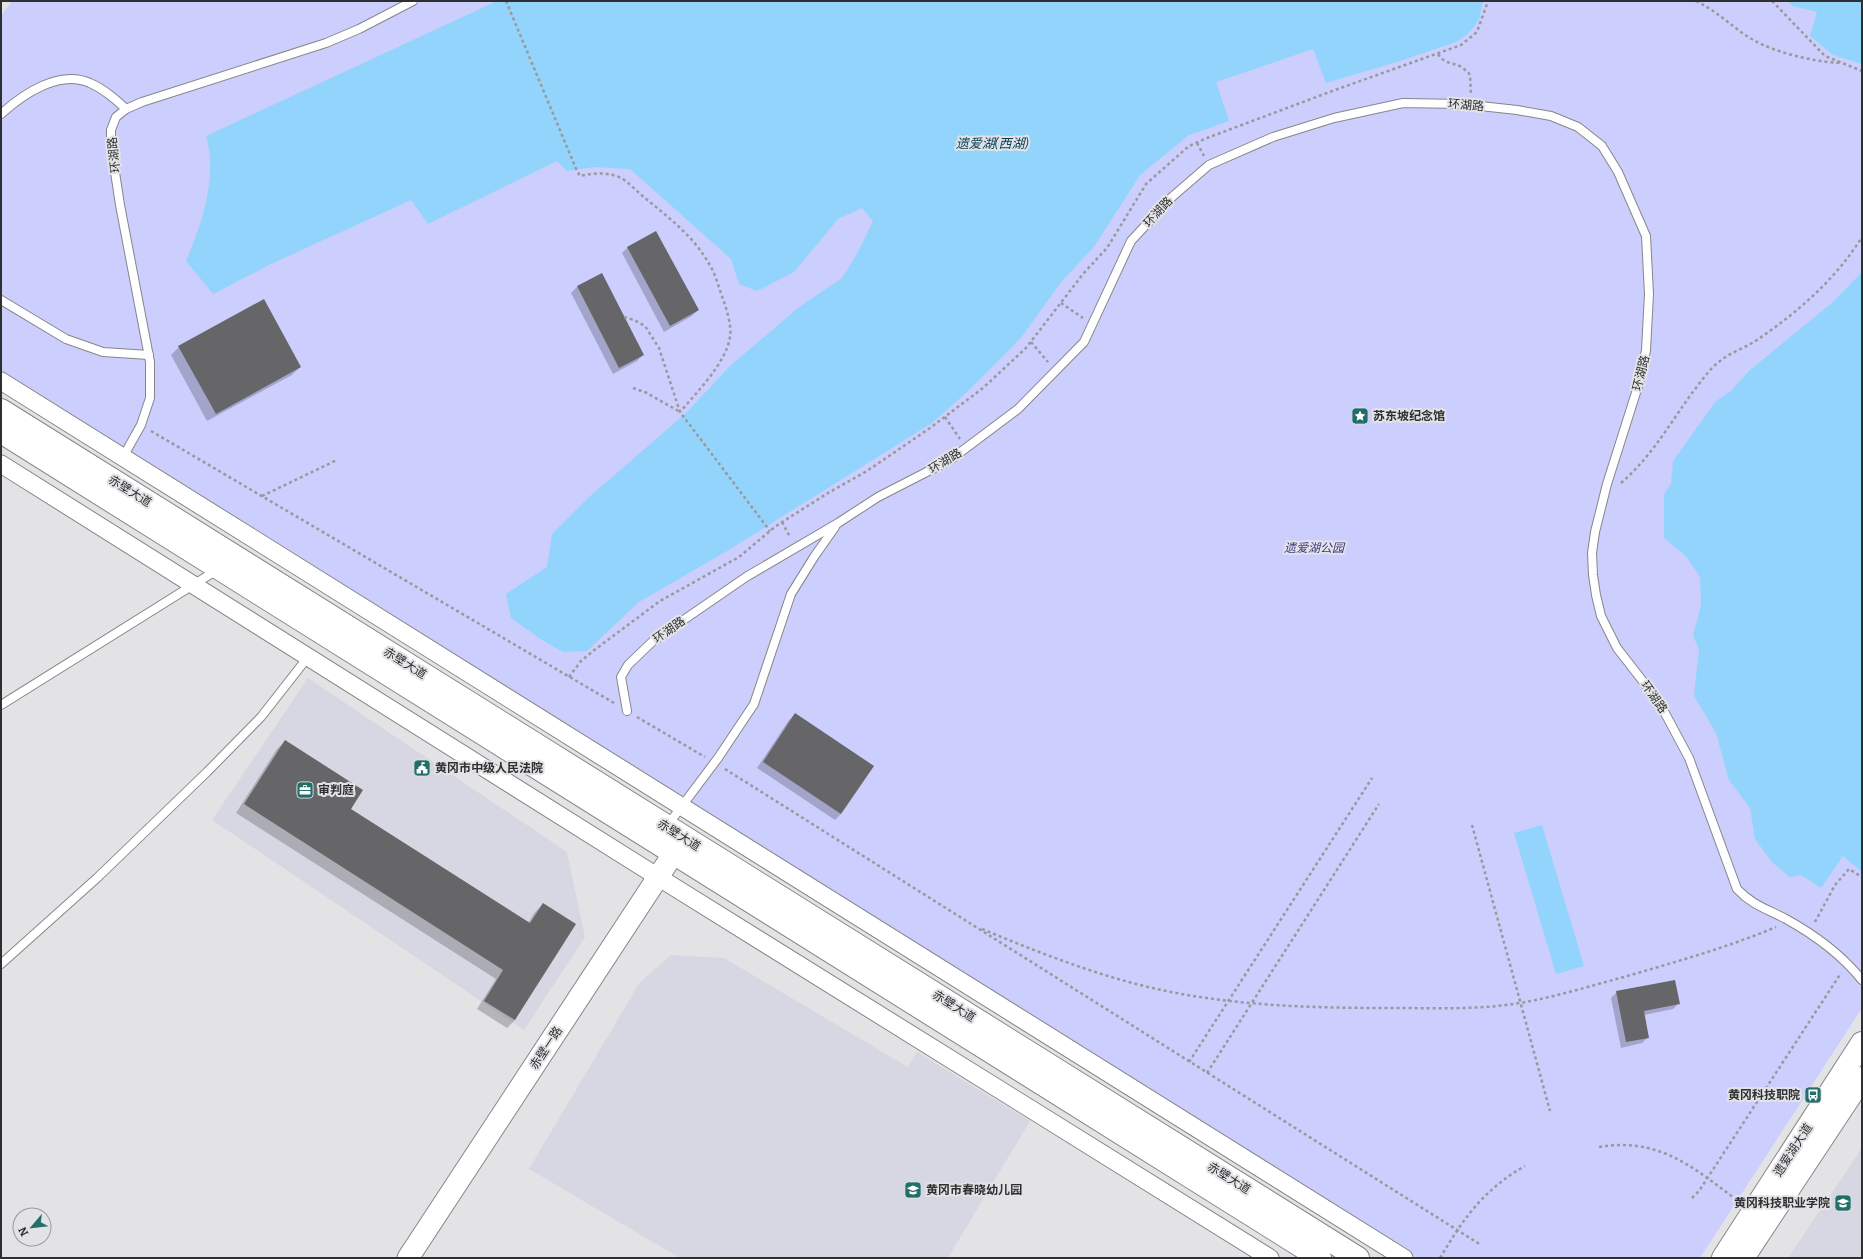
<svg xmlns="http://www.w3.org/2000/svg" width="1863" height="1259" font-family="Bitter,'Noto Sans SC',serif">
<rect width="100%" height="100%" fill="#e3e3e6"/>
<g fill="#d6d7e2">
<polygon points="308,678 567,852 585,937 524,1030 212,820"/>
<polygon points="671,955 724,958 908,1067 917,1052 1030,1121 948,1258 680,1258 529,1169 640,982"/>
<polygon points="1862,1148 1862,1258 1788,1258"/>
</g>
<polygon fill="#cccefd" points="12,1 1862,1 1862,1008 1700,1258 1417,1258 1,374 1,16"/>
<g fill="#92d4fb">
<path d="M 497,1 L 1483,1 L 1479,20 L 1468,34 L 1456,42 L 1400,61 L 1326,83 L 1313,49 L 1216,82 L 1229,121 L 1189,135 L 1140,175 L 1094,247 L 1062,281 L 1020,339 L 966,393 L 932,423 L 727,551 L 639,602 L 587,651 L 563,652 L 542,640 L 511,618 L 506,594 L 547,567 L 552,534 L 588,498 L 686,413 L 731,365 L 798,308 L 842,278 L 858,252 L 873,221 L 862,208 L 838,219 L 794,272 L 757,291 L 739,284 L 731,259 L 630,169 L 594,167 L 567,171 L 557,161 L 428,224 L 411,200 L 271,264 L 213,294 L 186,261 C 202,223 218,177 206,136 Z"/>
<polygon points="1787,1 1862,1 1862,64 1833,55 1810,36 1817,12 1793,6"/>
<polygon points="1862,272 1862,872 1843,856 1821,888 1801,875 1790,877 1772,862 1755,839 1750,808 1729,780 1716,733 1694,696 1699,650 1693,635 1701,606 1700,577 1686,556 1664,538 1664,494 1671,484 1673,461 1716,401 1731,391 1750,370 1833,302"/>
<polygon points="1542,825 1584,966 1556,974 1514,833"/>
</g>
<g fill="#0003">
<polygon points="628,247 698,310 692,316 664,332 622,253"/>
<polygon points="601,275 643,355 637,361 613,374 571,293 577,287"/>
<polygon points="179,347 300,367 292,375 207,421 171,355"/>
<polygon points="795,714 841,814 835,820 757,768 789,720"/>
<polygon points="285,741 350,809 528,923 535,912 543,904 515,1020 507,1028 477,1009 496,979 236,813 277,749"/>
<polygon points="1617,992 1679,1003 1673,1009 1644,1015 1648,1037 1642,1043 1621,1048 1611,998"/>
</g>
<g fill="#666567">
<polygon points="656,231 699,310 670,326 627,247"/>
<polygon points="602,273 644,355 619,368 577,286"/>
<polygon points="264,299 301,367 216,414 178,346"/>
<polygon points="795,713 874,766 841,814 763,762"/>
<polygon points="285,740 363,790 351,809 530,923 543,903 576,924 515,1020 484,1001 503,970 244,804"/>
<polygon points="1675,980 1680,1004 1644,1011 1649,1038 1626,1042 1616,991"/>
</g>
<g fill="none" stroke-linecap="round" stroke-linejoin="round">
<g stroke="#868689" stroke-width="10">
<g id="service">
<path d="M 1,114 C 23,94 60,69 90,83 C 104,89 115,99 126,109"/>
<polyline points="1,300 66,339 103,352 149,355"/>
<polyline points="123,457 141,425 150,398 150,362 120,205 111,146 111,130 116,117 126,109 142,102 326,43 359,29 413,1"/>
<polyline points="1,705 217,570"/>
<path d="M 627,711 L 621,677 L 628,665 L 653,641 L 746,577 L 838,523 L 878,497 L 950,460 L 1018,409 L 1084,342 L 1131,241 L 1172,197 L 1209,165 L 1273,137 L 1334,118 L 1403,103 L 1462,104 L 1517,110 L 1551,116 L 1578,127 L 1602,146 L 1618,172 L 1646,236 L 1649,294 L 1646,350 L 1640,380 L 1607,484 L 1595,532 L 1592,553 L 1593,575 L 1596,595 L 1601,616 L 1617,648 L 1659,702 L 1689,758 L 1737,889 C 1752,905 1767,909 1786,919 C 1815,935 1841,954 1862,980"/>
<polyline points="667,826 718,758 754,704 791,594 814,557 835,527"/>
<polyline points="1,964 97,878 207,772 261,717 308,657"/>
</g>
</g>
<g stroke="#868689" stroke-width="19">
<g id="minor">
<polyline points="1,381 1404,1258"/>
<polyline points="1,464 658,877 1270,1258"/>
</g>
</g>
<g stroke="#868689" stroke-width="23">
<polyline id="tertiary" points="408,1258 683,839"/>
</g>
<g stroke="#868689" stroke-width="24">
<g id="secondary">
<polyline points="1,410 1358,1258"/>
<polyline points="1,432 1320,1258"/>
<polyline points="1723,1258 1862,1043"/>
<polyline points="1743,1258 1862,1078"/>
</g>
</g>
<g stroke="#99999b" stroke-width="2.5" stroke-dasharray="3 3" stroke-linecap="butt">
<path d="M 506,1 L 577,171 L 580,176 C 594,173 606,172 619,177 C 628,181 637,192 645,198 C 668,217 693,236 708,262 C 716,274 719,289 724,302 C 727,311 732,327 730,337 C 726,363 697,392 680,412"/>
<path d="M 1696,1 C 1714,10 1725,20 1741,32 C 1766,51 1809,61 1839,63"/>
<polyline points="1772,1 1825,56 1862,71"/>
<path d="M 1438,54 C 1445,65 1454,62 1463,68 C 1465,70 1468,72 1470,75 L 1471,94"/>
<polyline points="1197,143 1204,156"/>
<polyline points="1061,303 1083,318"/>
<polyline points="624,317 634,320 645,326 659,348 680,412 770,531"/>
<polyline points="1031,342 1048,362"/>
<polyline points="633,388 647,393 680,412"/>
<polyline points="945,417 960,439"/>
<polyline points="151,431 614,703"/>
<path d="M 1621,483 C 1651,457 1669,425 1692,393 C 1700,383 1709,369 1720,361 C 1731,352 1745,348 1757,340 C 1798,312 1836,279 1862,237"/>
<polyline points="262,496 337,460"/>
<polyline points="782,522 790,537"/>
<polyline points="569,677 581,661 593,651 660,601 739,557 776,526 828,493 867,471 930,428 983,388 1026,348 1083,274 1107,248 1146,184 1189,146 1207,138 1335,90 1461,45 1477,32 1488,1"/>
<polyline points="637,717 705,757"/>
<polyline points="725,769 1481,1245"/>
<polyline points="1472,825 1550,1111"/>
<polyline points="1815,922 1835,885 1849,869 1862,877"/>
<path d="M 982,929 C 1035,951 1088,972 1144,986 C 1226,1006 1309,1008 1393,1008 C 1436,1008 1478,1010 1520,1003 C 1555,997 1590,986 1624,977 C 1675,962 1726,948 1776,927"/>
<polyline points="1189,1062 1372,778"/>
<polyline points="1207,1073 1379,804"/>
<path d="M 1599,1147 C 1659,1137 1693,1167 1738,1201"/>
<polyline points="1692,1198 1699,1191 1841,973"/>
<path d="M 1440,1258 C 1463,1219 1484,1189 1525,1166"/>
</g>
<use href="#service" stroke="#fff" stroke-width="8"/>
<use href="#minor" stroke="#fff" stroke-width="17"/>
<use href="#tertiary" stroke="#fff" stroke-width="21"/>
<use href="#secondary" stroke="#fff" stroke-width="22"/>
</g>
<defs>
<g id="sight-square" transform="scale(0.9)"><rect x="-9" y="-9" width="18" height="18" rx="4" fill="#236e68" stroke="#e3e3e6"/><path d="M0-6L1.8-2.2L6-1.7L2.9 1.2L3.7 5.4L0 3.3L-3.7 5.4L-2.9 1.2L-6-1.7L-1.8-2.2Z" fill="#fff"/></g>
<g id="civic-square" transform="scale(0.9)"><rect x="-9" y="-9" width="18" height="18" rx="4" fill="#236e68" stroke="#e3e3e6"/><path d="M-.6-6.5H3V-4.5H.6V-3L4-1V1h2V6H-6V1h2V-1L-.6-3ZM-1.2 2.5V6h2.4V2.5Z" fill="#fff"/></g>
<g id="office-square" transform="scale(0.9)"><rect x="-9" y="-9" width="18" height="18" rx="4" fill="#236e68" stroke="#e3e3e6"/><path d="M-6-3h4V-5.5h4V-3h4V5H-6ZM-1-4.5V-3h2v-1.5ZM-6 0V1H6V0Z" fill="#fff"/></g>
<g id="bus-square" transform="scale(0.9)"><rect x="-9" y="-9" width="18" height="18" rx="4" fill="#236e68" stroke="#e3e3e6"/><path d="M-5-6H5V4H4V6H2V4H-2V6H-4V4H-5ZM-3.5-4V0h7V-4ZM-3.5 1.2v1.5H-2V1.2ZM2 1.2v1.5H3.5V1.2Z" fill="#fff"/></g>
<g id="school-square" transform="scale(0.9)"><rect x="-9" y="-9" width="18" height="18" rx="4" fill="#236e68" stroke="#e3e3e6"/><path d="M0-5L7-2L0 1L-7-2ZM-4 1L0 2.5L4 1V4Q0 6-4 4Z" fill="#fff"/></g>
<g id="university-square" transform="scale(0.9)"><rect x="-9" y="-9" width="18" height="18" rx="4" fill="#236e68" stroke="#e3e3e6"/><path d="M0-5L7-2L0 1L-7-2ZM-4 1L0 2.5L4 1V4Q0 6-4 4Z" fill="#fff"/></g>
</defs>
<g fill-rule="evenodd">
<use href="#sight-square" x="1360" y="416"/>
<use href="#civic-square" x="422" y="768"/>
<use href="#office-square" x="305" y="790"/>
<use href="#bus-square" x="1813" y="1095"/>
<use href="#school-square" x="913" y="1190"/>
<use href="#university-square" x="1843" y="1203"/>
</g>
<g text-anchor="middle" dominant-baseline="central" stroke-width="4" stroke-linejoin="round" paint-order="stroke">
<g font-size="12" fill="#2e2f30" stroke="#e3e3e6">
<text transform="translate(1466 105) rotate(5)">环湖路</text>
<text transform="translate(114 155) rotate(-96)">环湖路</text>
<text transform="translate(1158 212) rotate(-47)">环湖路</text>
<text transform="translate(1641 373) rotate(-76)">环湖路</text>
<text transform="translate(945 461) rotate(-31)">环湖路</text>
<text transform="translate(130 491) rotate(32)">赤壁大道</text>
<text transform="translate(669 630) rotate(-35)">环湖路</text>
<text transform="translate(405 663) rotate(32)">赤壁大道</text>
<text transform="translate(1654 697) rotate(55)">环湖路</text>
<text transform="translate(679 835) rotate(32)">赤壁大道</text>
<text transform="translate(954 1006) rotate(32)">赤壁大道</text>
<text transform="translate(546 1048) rotate(-57)">赤壁一路</text>
<text transform="translate(1793 1150) rotate(-57)">遗爱湖大道</text>
<text transform="translate(1229 1178) rotate(32)">赤壁大道</text>
</g>
<g font-size="12" font-weight="bold" fill="#2e2f30" stroke="#e3e3e6" text-anchor="start">
<text x="1373" y="416">苏东坡纪念馆</text>
<text x="435" y="768">黄冈市中级人民法院</text>
<text x="318" y="790">审判庭</text>
<text x="1800" y="1095" text-anchor="end">黄冈科技职院</text>
<text x="926" y="1190">黄冈市春晓幼儿园</text>
<text x="1830" y="1203" text-anchor="end">黄冈科技职业学院</text>
</g>
<g font-size="12" font-style="italic" fill="#3e387f" stroke="#e3e3e6">
<text x="1314" y="548">遗爱湖公园</text>
</g>
<g font-size="13" font-style="italic" fill="#033d56" stroke="#e3e3e6">
<text x="992" y="143">遗爱湖(西湖)</text>
</g>
</g>
<rect width="1863" height="1259" fill="none" stroke="#2e2f30" stroke-width="4"/>
<g transform="translate(32 1227) rotate(242)"><circle r="19" fill="#e3e3e6" stroke="#9b9b9d"/>
<path d="M0-3L7 15L0 10L-7 15Z" fill="#236e68"/>
<text y="-6" font-size="11" font-weight="bold" text-anchor="middle" fill="#2e2f30">N</text>
</g>
</svg>
